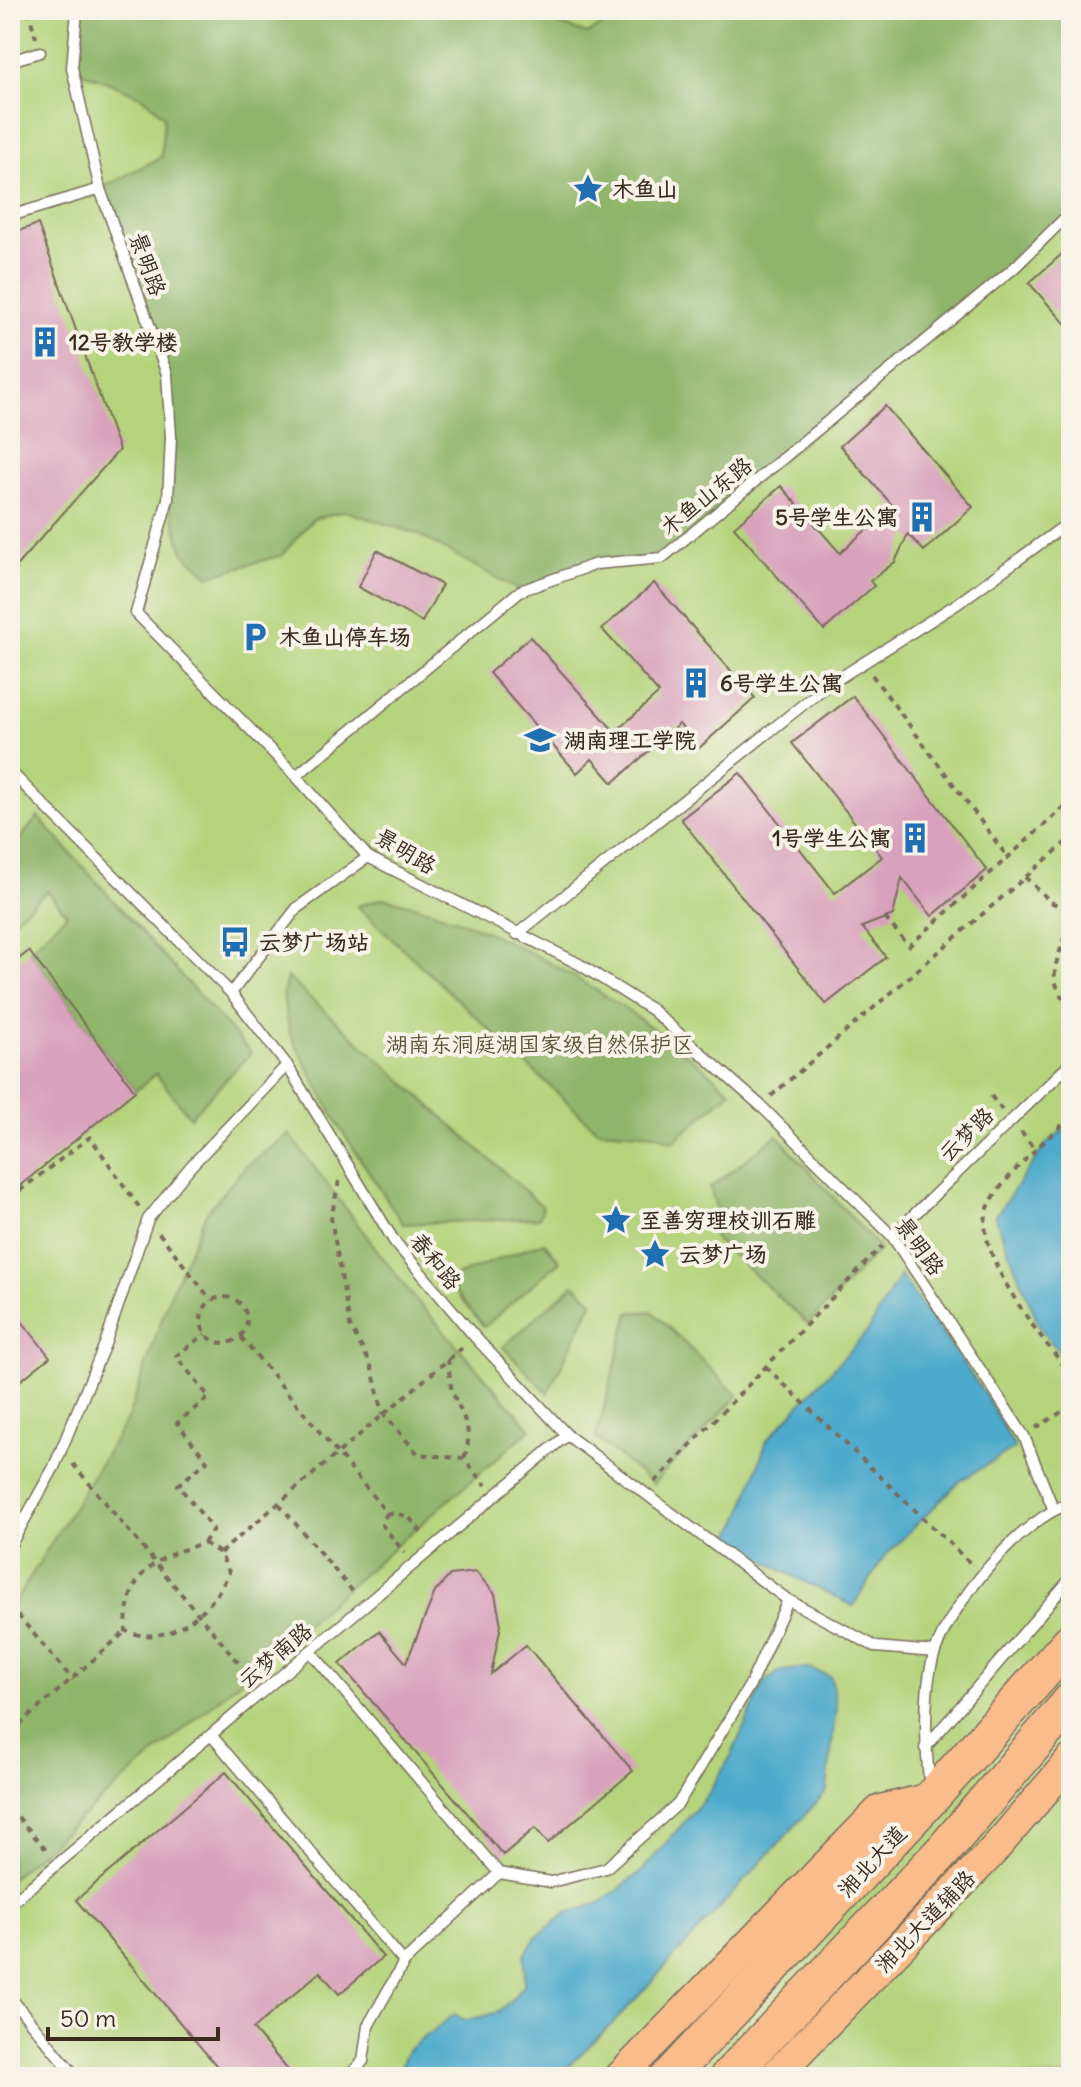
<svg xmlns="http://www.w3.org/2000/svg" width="1081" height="2087" font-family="Delius,'LXGW WenKai TC',sans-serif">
<rect width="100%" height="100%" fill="#f7f3e8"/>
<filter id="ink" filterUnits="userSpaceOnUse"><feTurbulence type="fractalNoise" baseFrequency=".0125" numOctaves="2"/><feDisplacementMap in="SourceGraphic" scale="16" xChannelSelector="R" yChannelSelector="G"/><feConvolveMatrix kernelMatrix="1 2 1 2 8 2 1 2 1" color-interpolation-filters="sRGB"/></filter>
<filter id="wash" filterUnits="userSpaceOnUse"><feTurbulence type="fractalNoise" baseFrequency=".006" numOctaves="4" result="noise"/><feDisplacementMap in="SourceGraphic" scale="32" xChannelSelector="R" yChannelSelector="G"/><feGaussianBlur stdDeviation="1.8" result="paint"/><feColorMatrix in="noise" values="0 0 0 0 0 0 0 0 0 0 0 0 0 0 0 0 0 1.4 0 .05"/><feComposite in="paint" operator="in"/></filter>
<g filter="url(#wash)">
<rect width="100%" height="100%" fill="#f0e6cc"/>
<rect fill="#b4d37a" stroke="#787e4c" stroke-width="2" x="10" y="10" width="1061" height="2067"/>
<g fill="#8fb56a" stroke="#657044" stroke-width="2">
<polygon points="77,10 520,10 587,34 631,10 1071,10 1071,212 1014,268 662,558 596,564 520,591 417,534 345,511 313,519 282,555 209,576 183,553 168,499 167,374 100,189 161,157 164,116 143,97 73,68"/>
<polygon points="38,817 251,1053 190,1117 156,1074 135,1091 29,951 67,914 47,891 10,923 10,851"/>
<path d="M 384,898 C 506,924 638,1009 731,1091 L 673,1142 L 656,1134 L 597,1130 L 357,906 Z"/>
<polygon points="287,977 543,1207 539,1218 403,1224 340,1128 290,1034 283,995"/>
<polygon points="289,1134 410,1293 531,1429 10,1879 10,1610 128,1418 171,1292 206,1213 244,1168"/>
<path d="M 777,1135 L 880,1249 L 808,1324 L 713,1237 C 723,1223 715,1203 710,1188 Z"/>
<polygon points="544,1242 560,1261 484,1327 445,1280"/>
<polygon points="574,1284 593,1301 548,1393 503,1347"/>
<polygon points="652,1311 738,1396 653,1484 596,1438 629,1313"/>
</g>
<g fill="#4eaacc" stroke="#446a75" stroke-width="2">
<polygon points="1071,1124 1071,1365 1041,1330 995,1217 1047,1143"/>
<polygon points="900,1275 984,1393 1015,1448 960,1481 885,1556 853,1606 783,1571 729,1538 740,1519 767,1440 868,1331"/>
<polygon points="809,1668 831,1677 836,1706 827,1791 618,2018 557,2077 395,2077 409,2049 455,2014 465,2021 499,2012 524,1986 525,1955 536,1937 567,1913 600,1903 641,1872 707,1796 731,1756 764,1683 780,1671"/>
</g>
<g id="blocks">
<g fill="#d8a2bc">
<polygon points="38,224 119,450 10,573 10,234"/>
<polygon points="1071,246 1071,330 1029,283"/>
<polygon points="885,406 973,507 924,551 908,534 895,562 870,581 874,586 824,630 734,527 781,486 840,553 893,506 840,446"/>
<polygon points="377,550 442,585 422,622 358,587"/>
<polygon points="654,583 755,698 699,748 679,724 613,783 592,759 577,773 489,673 530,637 615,732 659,693 602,629"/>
<polygon points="853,696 987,870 932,916 902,878 893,915 862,927 886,957 826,1004 681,819 740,773 835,893 882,857 792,743"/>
<polygon points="29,951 135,1091 10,1194 10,966"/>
<polygon points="10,1306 50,1357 10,1389"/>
<polygon points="476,1572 495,1594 501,1625 491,1674 526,1645 633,1771 548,1843 535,1828 503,1855 340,1664 379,1631 406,1663 435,1592 450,1575"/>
<polygon points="226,1772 383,1957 339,1994 320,1972 253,2029 294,2077 226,2077 76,1900"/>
</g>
</g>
</g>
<g filter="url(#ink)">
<use href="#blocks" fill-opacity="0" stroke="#7a6c5b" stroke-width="2"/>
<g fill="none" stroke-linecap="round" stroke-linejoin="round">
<g stroke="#7a6c5b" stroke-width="13">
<g id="lane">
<polyline points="77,10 72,68 100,189 167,374 171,437 168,499 136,613 296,776 368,857 579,964 652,1010 760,1105 892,1236 1024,1436 1053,1508"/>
<polyline points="10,61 40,52"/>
<polyline points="10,216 100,189"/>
<polyline points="10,771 231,993 287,1065 394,1241 475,1337 567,1435 788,1600 876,1647 935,1652"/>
<polyline points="296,776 520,591 596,564 662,558 1014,268 1071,212"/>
<polyline points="517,934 825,687 957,604 1071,521"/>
<polyline points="231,993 297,908 368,857"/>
<polyline points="892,1236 1071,1063"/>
<polyline points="10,1546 54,1467 105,1344 148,1219 191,1166 287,1065"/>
<polyline points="310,1651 499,1873"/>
<polyline points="211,1735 404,1962"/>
<polyline points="925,1748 1071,1578"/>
<path d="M 930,1786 C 925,1749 923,1687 935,1652 C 951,1603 1022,1518 1071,1503"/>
<polyline points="10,1904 567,1435"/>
<polyline points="10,1997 76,2077"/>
<polyline points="348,2077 363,2061 368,2026 404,1962 499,1873 551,1882 606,1868 678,1804 751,1683 788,1600"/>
</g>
</g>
<g stroke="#7a6c5b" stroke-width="33">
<g id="primary">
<polyline points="620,2077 880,1810 931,1798"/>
<polyline points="774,2077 992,1852 1071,1760"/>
</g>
</g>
<g stroke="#7a6c5b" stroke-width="39">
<g id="highway">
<polyline points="669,2077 931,1798 1071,1641"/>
<polyline points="728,2077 943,1851 1071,1701"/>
</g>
</g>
<g stroke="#7a6c5b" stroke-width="4" stroke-dasharray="6 6" stroke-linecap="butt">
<polyline points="28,10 36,38"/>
<polyline points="872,675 1009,859"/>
<polyline points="1025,877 1051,902 1071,912"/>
<path d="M 1064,912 C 1073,955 1034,966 1071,1009"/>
<polyline points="885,918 909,946 1071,801"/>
<polyline points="771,1096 1071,838"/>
<polyline points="991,1096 1002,1110"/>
<path d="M 1071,1117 C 1047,1139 1000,1179 988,1208 C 970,1251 1044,1342 1071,1374"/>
<polyline points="1021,1132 1036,1151"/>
<polyline points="339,1181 331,1218 350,1326 371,1365 383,1413 418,1454 464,1459 486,1485"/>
<polyline points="10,1198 90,1137 139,1207"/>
<polyline points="159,1233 211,1300"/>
<circle cx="224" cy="1320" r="23"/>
<polyline points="241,1337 387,1513 382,1525 405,1553"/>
<path d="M 448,1359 C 450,1372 449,1387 455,1398 C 466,1423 473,1432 464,1459"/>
<polyline points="766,1367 972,1565"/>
<polyline points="1036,1428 1071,1406"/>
<polyline points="73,1464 254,1681"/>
<polyline points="655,1482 882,1246"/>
<polyline points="279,1504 355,1594"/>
<polyline points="387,1513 408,1516 423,1534"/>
<path d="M 204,1543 L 220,1553 L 229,1572 C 214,1610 168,1649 126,1631 C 126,1573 153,1558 204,1543 Z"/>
<polyline points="204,1543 213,1529 178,1485 207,1461 177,1423 209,1397 176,1356 205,1334"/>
<polyline points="220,1553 462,1348"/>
<polyline points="10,1606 73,1680"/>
<polyline points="10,1733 126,1631"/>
<polyline points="10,1808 49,1853"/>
</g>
<use href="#lane" stroke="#fff" stroke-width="10"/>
<use href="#primary" stroke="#f9bc8a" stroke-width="30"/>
<use href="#highway" stroke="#f9bc8a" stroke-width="36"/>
</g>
</g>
<defs>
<g id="sight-bare" transform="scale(2.4)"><path d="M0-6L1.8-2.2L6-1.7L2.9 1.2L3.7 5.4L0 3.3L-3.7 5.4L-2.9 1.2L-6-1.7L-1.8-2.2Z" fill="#1f6fb2" stroke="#f7f3e8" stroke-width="2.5" paint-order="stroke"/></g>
<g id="building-bare" transform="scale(2.4)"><path d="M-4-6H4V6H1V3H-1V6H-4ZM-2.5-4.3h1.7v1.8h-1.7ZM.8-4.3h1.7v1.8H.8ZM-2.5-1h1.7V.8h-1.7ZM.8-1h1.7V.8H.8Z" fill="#1f6fb2" stroke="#f7f3e8" stroke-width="2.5" paint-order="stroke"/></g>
<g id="parking-bare" transform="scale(2.4)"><path d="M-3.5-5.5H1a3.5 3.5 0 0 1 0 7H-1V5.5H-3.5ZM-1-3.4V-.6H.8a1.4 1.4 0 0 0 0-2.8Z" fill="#1f6fb2" stroke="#f7f3e8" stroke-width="2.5" paint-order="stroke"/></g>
<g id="university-bare" transform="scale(2.4)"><path d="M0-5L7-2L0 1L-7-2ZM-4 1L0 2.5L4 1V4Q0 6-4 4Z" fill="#1f6fb2" stroke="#f7f3e8" stroke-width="2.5" paint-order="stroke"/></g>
<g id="bus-bare" transform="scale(2.4)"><path d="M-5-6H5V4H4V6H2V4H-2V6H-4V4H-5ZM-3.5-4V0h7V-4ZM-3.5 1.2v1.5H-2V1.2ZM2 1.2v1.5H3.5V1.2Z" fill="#1f6fb2" stroke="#f7f3e8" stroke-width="2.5" paint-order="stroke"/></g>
</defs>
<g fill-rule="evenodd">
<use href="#sight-bare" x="588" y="189"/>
<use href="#building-bare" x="45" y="342"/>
<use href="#building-bare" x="922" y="517"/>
<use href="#parking-bare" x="255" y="637"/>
<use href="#building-bare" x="696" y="683"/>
<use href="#university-bare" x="540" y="740"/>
<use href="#building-bare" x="915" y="838"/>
<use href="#bus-bare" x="235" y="942"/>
<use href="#sight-bare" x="616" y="1220"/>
<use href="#sight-bare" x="655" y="1254"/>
</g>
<g text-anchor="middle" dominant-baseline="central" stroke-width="8" stroke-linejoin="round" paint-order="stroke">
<g font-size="22" font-weight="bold" fill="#3b2a1e" stroke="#f7f3e8" text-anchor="start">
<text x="612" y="189">木鱼山</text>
<text x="69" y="342">12号教学楼</text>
<text x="898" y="517" text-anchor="end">5号学生公寓</text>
<text x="279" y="637">木鱼山停车场</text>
<text x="720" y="683">6号学生公寓</text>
<text x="564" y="740">湖南理工学院</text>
<text x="891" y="838" text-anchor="end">1号学生公寓</text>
<text x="259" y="942">云梦广场站</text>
<text x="640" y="1220">至善穷理校训石雕</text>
<text x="679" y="1254">云梦广场</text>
</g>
<g font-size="22" fill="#3b2a1e" stroke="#f7f3e8">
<text transform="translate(148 264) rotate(70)">景明路</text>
<text transform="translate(706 496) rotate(-39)">木鱼山东路</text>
<text transform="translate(406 851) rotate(31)">景明路</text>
<text transform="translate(966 1134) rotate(-45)">云梦路</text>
<text transform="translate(920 1246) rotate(54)">景明路</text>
<text transform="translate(436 1261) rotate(51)">春和路</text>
<text transform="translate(275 1655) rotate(-40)">云梦南路</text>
<text transform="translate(872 1861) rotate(-47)">湘北大道</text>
<text transform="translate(925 1921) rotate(-46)">湘北大道辅路</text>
</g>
<g font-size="22" fill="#595435" stroke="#f7f3e8">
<text x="540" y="1044">湖南东洞庭湖国家级自然保护区</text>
</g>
</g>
<rect width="1081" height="2087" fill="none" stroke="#f7f3e8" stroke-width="40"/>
<path d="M48 2027v12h170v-12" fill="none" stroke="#3b2a1e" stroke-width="4"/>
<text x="60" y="2027" font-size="24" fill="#3b2a1e" stroke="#f7f3e8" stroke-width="6" paint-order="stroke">50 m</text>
</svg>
